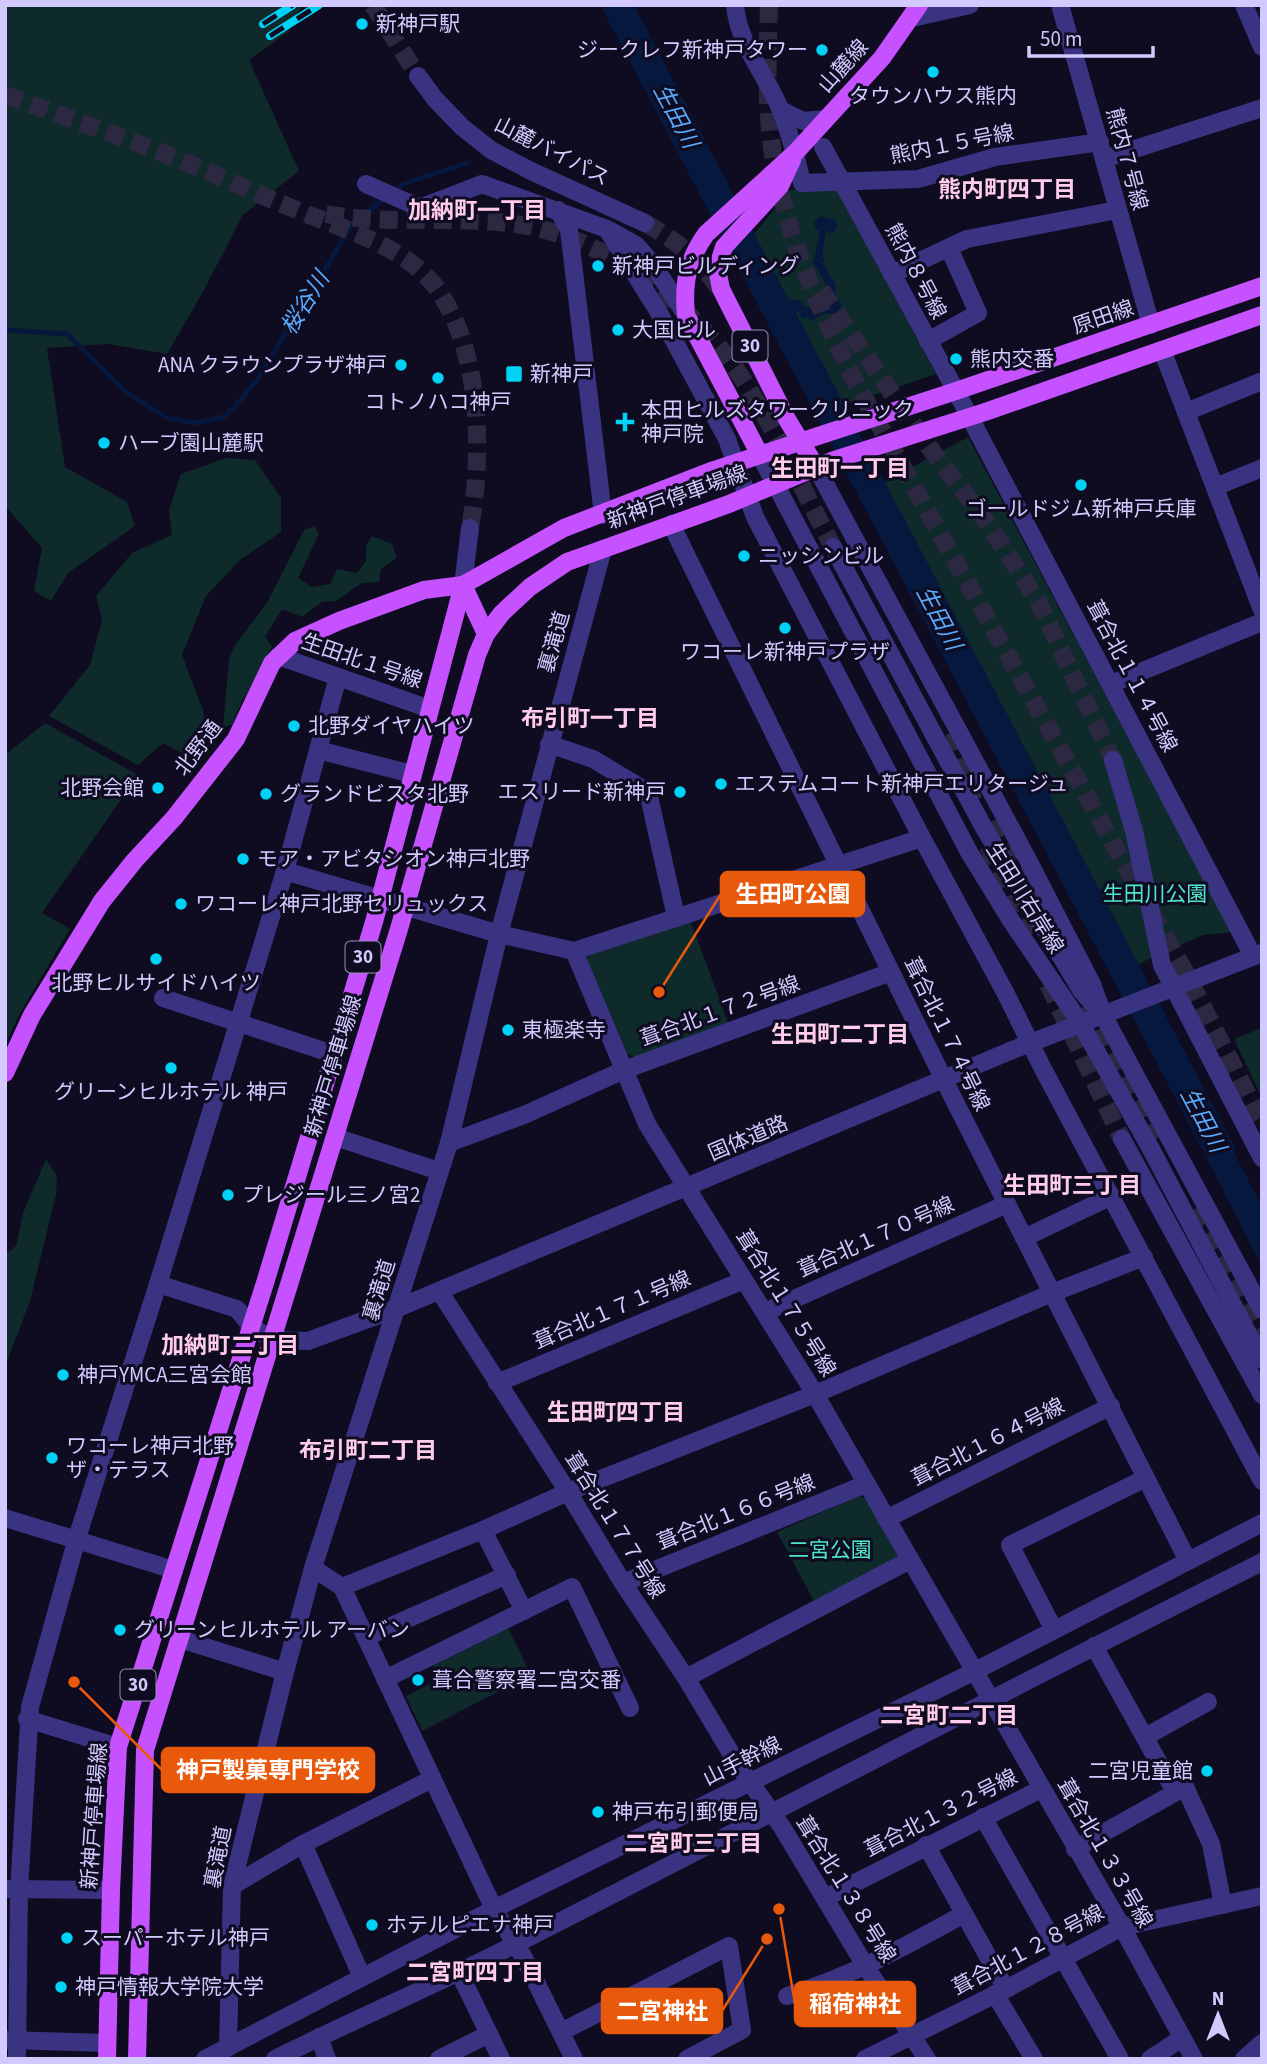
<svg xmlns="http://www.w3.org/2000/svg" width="1267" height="2064" font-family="'Source Sans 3','Noto Sans JP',sans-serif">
<rect width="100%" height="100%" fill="#0f0b20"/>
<g fill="#0e2a2a">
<polygon points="5,5 303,5 288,32 249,60 299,171 243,215 205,288 167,354 108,344 47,348 65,467 127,502 135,526 68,573 51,601 34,591 42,548 5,506"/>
<polygon points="790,190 837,190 936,374 841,406 750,239"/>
<polygon points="968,437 1232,932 1203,935 1136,965 882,483"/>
<polygon points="226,458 255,460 281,498 281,532 240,560 206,596 182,655 203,710 206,742 182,753 163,743 138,765 49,716 90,665 102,620 96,596 132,553 172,535 169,510 181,474"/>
<polygon points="314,526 319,534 298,578 312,587 330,584 337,569 357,573 366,561 366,546 372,536 392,544 397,558 381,569 379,582 362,583 336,601 322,602 302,617 282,609 265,637 272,646 256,686 243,699 232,725 223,727 229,659 236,644 268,601 304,530"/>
<polygon points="45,723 138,775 42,913 70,929 20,1013 5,1045 5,755"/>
<polygon points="690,920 729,1025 637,1059 627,1053 587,959 590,952"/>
<polygon points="1262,1028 1262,1098 1234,1039"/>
<polygon points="46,1159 57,1176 56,1195 30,1301 5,1367 5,1255 16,1246 23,1213"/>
<polygon points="859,1496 871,1502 899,1556 815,1603 777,1532"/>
<polygon points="506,1624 531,1675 422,1731 406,1696 440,1679 431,1660"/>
</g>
<g fill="#06183e">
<path d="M 820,216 L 835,220 L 837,227 L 833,233 L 826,232 L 822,257 L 825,258 L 823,264 L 836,285 L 836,298 L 842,306 L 836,314 L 825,313 L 810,321 L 807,317 L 803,319 L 798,311 L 795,312 L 789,299 L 802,301 L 804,307 L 813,307 L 815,310 C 837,299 825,279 813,264 L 820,231 L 816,230 L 814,222 Z"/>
<polygon points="1212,1111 1262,1206 1262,1267 1187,1119"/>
</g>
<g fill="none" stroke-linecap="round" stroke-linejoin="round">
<polyline stroke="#06183e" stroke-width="5" points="5,330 67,334 125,391 167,418 195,423 224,417 239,402 259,377 354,222 403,184 467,163"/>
<polyline stroke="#06183e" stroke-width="30" points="617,5 1220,1151"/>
<g stroke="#2c2841" stroke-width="18" stroke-dasharray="18 9" stroke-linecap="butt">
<polyline points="373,5 418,76"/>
<path d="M 769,5 C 767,64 765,124 778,182 C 794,254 825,322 858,387 L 1185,972 L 1262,1122"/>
<path d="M 5,95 C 57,114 109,132 160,152 C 204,169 248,190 292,208 C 339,228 402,244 435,286 C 482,349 483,454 470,528"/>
<path d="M 326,214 C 392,226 461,214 527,226 C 613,242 699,309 745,383 C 778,435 804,492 833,547"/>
<path d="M 645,223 C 684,246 698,258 724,295"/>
<polyline points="821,290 929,447 986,521 1038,601 1113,760"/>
<polyline points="954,732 973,800"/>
<polyline points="997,819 1039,908"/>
<polyline points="988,846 1027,936"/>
<polyline points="1048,984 1122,1139"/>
<polyline points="1087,1005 1159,1137"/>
<polyline points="1197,1208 1262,1336"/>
</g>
<g stroke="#393382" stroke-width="18">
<polyline points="1060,5 1151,325"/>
<polyline points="1244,5 1262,47"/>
<polyline points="912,18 970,5"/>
<polyline points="781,110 803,121 826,119"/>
<polyline points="823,147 956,391 1253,956"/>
<polyline points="795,153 802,183 918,179 995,157 1100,142"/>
<polyline points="1104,159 1262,108"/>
<polyline points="366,184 420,208 482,184 607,229 658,311 727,439 755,517 922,838 1006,994 1042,1067 1262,1481"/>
<polyline points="611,231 636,245 651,262 686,315"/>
<polyline points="892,274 967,239 1117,210"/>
<polyline points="928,341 978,313 949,248"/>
<polyline points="1162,350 1262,610"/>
<polyline points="1186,412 1262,381"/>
<polyline points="1215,487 1262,468"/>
<polyline points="671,524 944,1080 1188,1561"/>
<polyline points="278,656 430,709"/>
<polyline points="1111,684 1262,622"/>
<polyline points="549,744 593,759 648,792 676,917"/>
<polyline points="318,750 412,774"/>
<polyline points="285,871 499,934 574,951 922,838"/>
<polyline points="574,951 647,1124 815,1394 1122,1927 1194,2059"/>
<polyline points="163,998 333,1054"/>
<polyline points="335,1137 439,1171"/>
<polyline points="449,1143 524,1115 624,1070 891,972"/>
<polyline points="1024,1238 1112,1196"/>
<polyline points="158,1284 237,1309 251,1326"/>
<polyline points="440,1292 568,1492 623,1583 686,1678 738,1765 782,1827 866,1967 927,2059"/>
<polyline points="765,1312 1007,1204"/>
<polyline points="497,1383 744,1280"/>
<polyline points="5,1518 174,1570"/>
<polyline points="886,1519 1111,1406"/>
<polyline points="483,1530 524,1611"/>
<polyline points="313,1568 342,1587 483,1530 568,1492 815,1394 1052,1293 1144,1257"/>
<polyline points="623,1583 866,1484"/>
<polyline points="1054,1630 1010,1545 1146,1478"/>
<polyline points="366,1637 507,1575"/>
<polyline points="180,1639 285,1672"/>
<polyline points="1094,1646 1170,1783 1185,1787 1211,1844 1223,1905"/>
<polyline points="686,1678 910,1560"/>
<polyline points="385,1679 572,1587 630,1708"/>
<polyline points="27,1719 118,1747"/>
<polyline points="1145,1737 1208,1702"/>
<polyline points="983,1817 1120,2059"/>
<polyline points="303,1844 362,1977"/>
<polyline points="926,1845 1006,1989"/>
<polyline points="1075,1849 1185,1787"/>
<polyline points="232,1886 303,1844 432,1779"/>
<polyline points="5,1889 111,1890"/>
<polyline points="825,1898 1041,1789"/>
<polyline points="494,1909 524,1958 574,2059"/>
<polyline points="459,1972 501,2059"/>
<polyline points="995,1994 1034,2059"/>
<path d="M 787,1996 C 850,1977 906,1946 964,1914"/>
<polyline points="561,2032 729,1946 742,2030 687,2059"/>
<polyline points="319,2037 327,2059"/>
<polyline points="6,2040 107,2043"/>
<polyline points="228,2048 232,1886 285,1672 313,1568 449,1143 499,934 603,549"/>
<polyline points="17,2059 19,1890 30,1707 77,1538 158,1284 285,871 338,677"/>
<polyline points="439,2059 489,2034"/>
<polyline points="865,2059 1006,1989 1122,1927 1262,1896"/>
<polyline points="1150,2059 1182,2038"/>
</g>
<g stroke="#393382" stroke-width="18">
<path d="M 735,5 C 738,45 767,75 781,111 C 787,124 790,139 795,153"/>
<polyline points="418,76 435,99 462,127 491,150 531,171 645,223"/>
<polyline points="558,210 569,230 603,515"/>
<polyline points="760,455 969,852 1010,919 1081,1024 1151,1149 1262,1360"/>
<polyline points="816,467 1026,856 1092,984 1103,1015 1262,1310"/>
<polyline points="833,547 984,828 1081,990 1094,1005"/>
<polyline points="463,585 470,528"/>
<polyline points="1113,760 1134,831 1162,965 1262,1158"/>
<polyline points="1122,1139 1262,1395"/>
<polyline points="251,1326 272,1340 308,1341 398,1308 1010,1051 1262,953"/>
<polyline points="342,1587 494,1909"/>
<polyline points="205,2059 494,1909 975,1671 1262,1523"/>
<path d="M 275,2059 C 349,2022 426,1989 500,1952 C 755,1823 1007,1689 1262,1562"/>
<polyline points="1244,2059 1262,2043"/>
</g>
<g stroke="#c551ff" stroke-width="18">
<polyline points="792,160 780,186 724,247 717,269 721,289 788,421 816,467"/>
<path d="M 760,455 L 686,315 C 683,283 687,261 706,234 L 795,153 L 882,58 L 919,5"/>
<polyline points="463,585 486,634"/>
<polyline points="5,1073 32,1015 102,901 135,860 174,818 236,739 272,663 295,641 339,621 424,590 463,585 564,528 714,470 956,391 1262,286"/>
<polyline points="107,2059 111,1890 118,1747 265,1283 374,922 463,585"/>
<polyline points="137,2059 145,1750 399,929 477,655 486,634 502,613 530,587 567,562 729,504 834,460 985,412 1262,315"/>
</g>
<g stroke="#00d2f5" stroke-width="8">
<g id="rail">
<polyline points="263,24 293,5"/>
<polyline points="270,36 319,5"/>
</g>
</g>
<use href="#rail" stroke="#0f0b20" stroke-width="5" stroke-dasharray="16" stroke-linecap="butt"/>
</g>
<g fill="#00d2f5" stroke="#0f0b20" stroke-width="2.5">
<circle cx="362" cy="24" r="7"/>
<circle cx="822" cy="50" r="7"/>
<circle cx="933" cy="72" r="7"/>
<circle cx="598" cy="266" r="7"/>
<circle cx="618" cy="330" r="7"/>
<circle cx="956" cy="359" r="7"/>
<circle cx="401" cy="365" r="7"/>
<rect x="505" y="365" width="18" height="18" rx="3.5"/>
<circle cx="438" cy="378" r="7"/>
<path d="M621.5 411.5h7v7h7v7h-7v7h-7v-7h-7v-7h7z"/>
<circle cx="104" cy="443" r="7"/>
<circle cx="1081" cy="485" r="7"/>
<circle cx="744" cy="556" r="7"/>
<circle cx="785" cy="628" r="7"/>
<circle cx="294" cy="726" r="7"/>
<circle cx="721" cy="784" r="7"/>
<circle cx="158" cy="788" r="7"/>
<circle cx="680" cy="792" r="7"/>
<circle cx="266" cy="794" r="7"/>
<circle cx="243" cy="859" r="7"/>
<circle cx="181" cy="904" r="7"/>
<circle cx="156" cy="959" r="7"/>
<circle cx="508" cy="1030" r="7"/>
<circle cx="171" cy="1068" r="7"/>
<circle cx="228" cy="1195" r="7"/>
<circle cx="63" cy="1375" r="7"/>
<circle cx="52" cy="1458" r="7"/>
<circle cx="120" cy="1630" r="7"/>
<circle cx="418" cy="1680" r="7"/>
<circle cx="1207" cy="1771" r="7"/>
<circle cx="598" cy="1812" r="7"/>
<circle cx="372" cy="1925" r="7"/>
<circle cx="67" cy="1938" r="7"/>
<circle cx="61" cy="1987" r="7"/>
</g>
<g text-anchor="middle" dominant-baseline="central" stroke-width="6" stroke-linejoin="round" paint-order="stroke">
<g fill="#0f0b20" stroke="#9891bc" stroke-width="2">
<rect x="732.5" y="330.5" width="35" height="31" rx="5"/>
<rect x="345.5" y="941.5" width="35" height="31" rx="5"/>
<rect x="120.5" y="1669.5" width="35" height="31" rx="5"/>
</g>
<g font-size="19" font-weight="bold" fill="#d2caff">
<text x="750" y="346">30</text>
<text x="363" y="957">30</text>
<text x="138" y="1685">30</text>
</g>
<g font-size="21" fill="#d2caff" stroke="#0f0b20" text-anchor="start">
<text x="376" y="24">新神戸駅</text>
<text x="808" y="50" text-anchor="end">ジークレフ新神戸タワー</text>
<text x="933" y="96" text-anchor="middle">タウンハウス熊内</text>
<text x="612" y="266">新神戸ビルディング</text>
<text x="632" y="330">大国ビル</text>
<text x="970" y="359">熊内交番</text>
<text x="387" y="365" text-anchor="end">ANA クラウンプラザ神戸</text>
<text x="530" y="374">新神戸</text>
<text x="438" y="402" text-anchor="middle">コトノハコ神戸</text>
<text x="641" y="410">本田ヒルズタワークリニック<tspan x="641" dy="24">神戸院</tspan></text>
<text x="118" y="443">ハーブ園山麓駅</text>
<text x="1081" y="509" text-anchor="middle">ゴールドジム新神戸兵庫</text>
<text x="758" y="556">ニッシンビル</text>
<text x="785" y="652" text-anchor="middle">ワコーレ新神戸プラザ</text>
<text x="308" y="726">北野ダイヤハイツ</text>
<text x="735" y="784">エステムコート新神戸エリタージュ</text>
<text x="144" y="788" text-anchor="end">北野会館</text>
<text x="666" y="792" text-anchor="end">エスリード新神戸</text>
<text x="280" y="794">グランドビスタ北野</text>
<text x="257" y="859">モア・アビタシオン神戸北野</text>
<text x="195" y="904">ワコーレ神戸北野セリュックス</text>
<text x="156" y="983" text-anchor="middle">北野ヒルサイドハイツ</text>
<text x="522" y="1030">東極楽寺</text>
<text x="171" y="1092" text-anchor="middle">グリーンヒルホテル 神戸</text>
<text x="242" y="1195">プレジール三ノ宮2</text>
<text x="77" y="1375">神戸YMCA三宮会館</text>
<text x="66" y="1446">ワコーレ神戸北野<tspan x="66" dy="24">ザ・テラス</tspan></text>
<text x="134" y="1630">グリーンヒルホテル アーバン</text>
<text x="432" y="1680">葺合警察署二宮交番</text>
<text x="1193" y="1771" text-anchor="end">二宮児童館</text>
<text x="612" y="1812">神戸布引郵便局</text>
<text x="386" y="1925">ホテルピエナ神戸</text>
<text x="81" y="1938">スーパーホテル神戸</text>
<text x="75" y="1987">神戸情報大学院大学</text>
</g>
<g font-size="21" fill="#d2caff" stroke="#0f0b20">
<text transform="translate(843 66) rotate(-48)">山麓線</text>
<text transform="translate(952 144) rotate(-11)">熊内１５号線</text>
<text transform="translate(552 151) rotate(27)">山麓バイパス</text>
<text transform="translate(1127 159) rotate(75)">熊内７号線</text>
<text transform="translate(916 271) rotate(62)">熊内８号線</text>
<text transform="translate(1103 317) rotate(-19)">原田線</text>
<text transform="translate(677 497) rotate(-20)">新神戸停車場線</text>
<text transform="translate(554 642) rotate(-74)">裏滝道</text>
<text transform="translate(362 661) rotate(19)">生田北１号線</text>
<text transform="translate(1132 676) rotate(62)">葺合北１１４号線</text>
<text transform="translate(198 748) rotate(-53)">北野通</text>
<text transform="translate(1025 898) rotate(58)">生田川右岸線</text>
<text transform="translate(720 1011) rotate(-20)">葺合北１７２号線</text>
<text transform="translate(947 1034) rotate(64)">葺合北１７４号線</text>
<text transform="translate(333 1066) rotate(-73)">新神戸停車場線</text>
<text transform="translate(748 1138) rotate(-23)">国体道路</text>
<text transform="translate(876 1237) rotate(-24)">葺合北１７０号線</text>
<text transform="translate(379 1290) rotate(-73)">裏滝道</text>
<text transform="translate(786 1303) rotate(58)">葺合北１７５号線</text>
<text transform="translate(612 1310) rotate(-23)">葺合北１７１号線</text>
<text transform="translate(988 1442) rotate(-27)">葺合北１６４号線</text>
<text transform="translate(736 1512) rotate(-22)">葺合北１６６号線</text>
<text transform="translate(615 1525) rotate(58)">葺合北１７７号線</text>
<text transform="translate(742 1761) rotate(-26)">山手幹線</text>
<text transform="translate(941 1813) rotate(-27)">葺合北１３２号線</text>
<text transform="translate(94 1816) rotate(-86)">新神戸停車場線</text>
<text transform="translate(1105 1853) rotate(60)">葺合北１３３号線</text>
<text transform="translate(218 1857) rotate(-79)">裏滝道</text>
<text transform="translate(846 1889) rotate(58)">葺合北１３８号線</text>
<text transform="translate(1028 1950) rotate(-28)">葺合北１２８号線</text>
</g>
<g font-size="21" fill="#4ee7c7" stroke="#0f0b20">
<text x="1155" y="894">生田川公園</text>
<text x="830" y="1550">二宮公園</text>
</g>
<g font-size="23" font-style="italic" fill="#58abff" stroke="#0f0b20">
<text transform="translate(676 116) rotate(62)">生田川</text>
<text transform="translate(305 303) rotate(-58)">桜谷川</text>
<text transform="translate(939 618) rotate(62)">生田川</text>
<text transform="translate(1203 1120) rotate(62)">生田川</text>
</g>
<g font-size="23" font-weight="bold" fill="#ffccea" stroke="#0f0b20">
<text x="1007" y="189">熊内町四丁目</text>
<text x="477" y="210">加納町一丁目</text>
<text x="840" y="468">生田町一丁目</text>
<text x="590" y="718">布引町一丁目</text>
<text x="840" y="1034">生田町二丁目</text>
<text x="1072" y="1185">生田町三丁目</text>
<text x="230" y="1345">加納町二丁目</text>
<text x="616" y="1412">生田町四丁目</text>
<text x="368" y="1450">布引町二丁目</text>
<text x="949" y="1715">二宮町二丁目</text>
<text x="693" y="1843">二宮町三丁目</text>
<text x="475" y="1972">二宮町四丁目</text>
</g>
</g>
<path fill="none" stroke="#e8590c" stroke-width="2.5" d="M659 992L721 894M74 1682L162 1770M779 1909L795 2004M767 1939L722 2011"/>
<g fill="#e8590c" stroke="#0f0b20" stroke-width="2.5">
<circle cx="659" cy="992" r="7"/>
<circle cx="74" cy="1682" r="7"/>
<circle cx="779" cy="1909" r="7"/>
<circle cx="767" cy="1939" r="7"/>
</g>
<g fill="#e8590c" stroke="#e8590c" stroke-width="2.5">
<rect x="721" y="872" width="143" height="44" rx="7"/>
<rect x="162" y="1748" width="212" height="44" rx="7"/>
<rect x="795" y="1982" width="120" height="44" rx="7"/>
<rect x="602" y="1989" width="120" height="44" rx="7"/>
</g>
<g font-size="23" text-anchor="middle" font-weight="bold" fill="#fff">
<text x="793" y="902">生田町公園</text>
<text x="268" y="1778">神戸製菓専門学校</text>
<text x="855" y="2012">稲荷神社</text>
<text x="662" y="2019">二宮神社</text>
</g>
<rect width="1267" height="2064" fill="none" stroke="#d2caff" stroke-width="14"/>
<g transform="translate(1218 2015)" stroke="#0f0b20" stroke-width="5" paint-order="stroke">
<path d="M0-5L12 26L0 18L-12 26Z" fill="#d2caff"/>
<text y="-10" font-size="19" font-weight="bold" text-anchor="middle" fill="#d2caff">N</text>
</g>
<path d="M1029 46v10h124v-10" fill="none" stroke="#d2caff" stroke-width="3.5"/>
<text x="1040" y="46" font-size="21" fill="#d2caff" stroke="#0f0b20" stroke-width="5" paint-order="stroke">50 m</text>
</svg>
